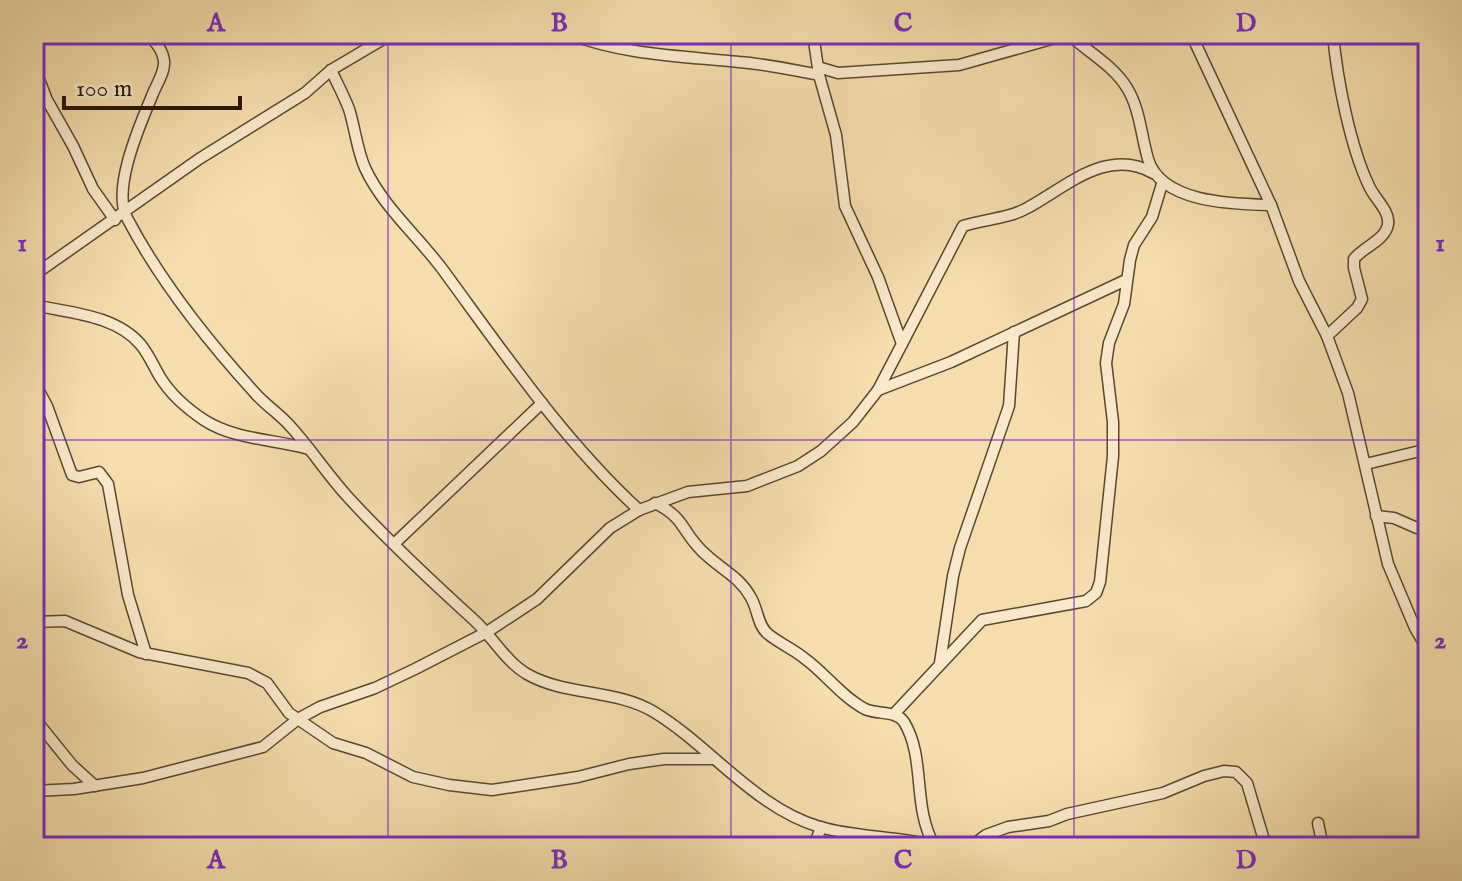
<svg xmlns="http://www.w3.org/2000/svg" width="1462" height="881" font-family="'IM FELL English',serif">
<rect width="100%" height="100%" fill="#f5ddad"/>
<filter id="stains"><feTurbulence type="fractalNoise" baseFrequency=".0025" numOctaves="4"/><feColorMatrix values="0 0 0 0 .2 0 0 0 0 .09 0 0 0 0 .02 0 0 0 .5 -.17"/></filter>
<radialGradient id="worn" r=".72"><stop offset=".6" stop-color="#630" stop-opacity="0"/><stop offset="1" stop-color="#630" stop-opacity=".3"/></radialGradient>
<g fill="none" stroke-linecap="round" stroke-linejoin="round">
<g stroke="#5a472f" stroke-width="13">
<g id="minor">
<path d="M 148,34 C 155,42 163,50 164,61 C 165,71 158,82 154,91 C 142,120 111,188 127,218 C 160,281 206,339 254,392 C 265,405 280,414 291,427 C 311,449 327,474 347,496 C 386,539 430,580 474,620 C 492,636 506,662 527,674 C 565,696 616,689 654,712 C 710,746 755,808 820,827 C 858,838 901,836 939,847"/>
<polyline points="518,34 530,38 538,34"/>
<path d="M 569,34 C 624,55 681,56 739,62 C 766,64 793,70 819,75"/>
<path d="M 1068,34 C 1087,51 1114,66 1127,88 C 1140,109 1141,135 1148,159 C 1161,203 1232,204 1271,205"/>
<polyline points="1191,34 1271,205 1299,281 1327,336 1348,393 1388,564 1415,628 1428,650"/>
<polyline points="34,66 47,100 73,146 93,189 115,220"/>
<polyline points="818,67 838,73 959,65 1069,34"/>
<path d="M 331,70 C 337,83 344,96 349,109 C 355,128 357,150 365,168 C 383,207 418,236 443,270 C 504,353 563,440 639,510"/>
<polyline points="34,275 199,159 305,93 331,70 392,34"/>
<path d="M 34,305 C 70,313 116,315 141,345 C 149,355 154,367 160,377 C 171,395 186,408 204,420 C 235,440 274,439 309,449"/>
<path d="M 1327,336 L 1357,308 L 1362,299 L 1354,268 L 1354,259 C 1363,247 1386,240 1388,224 C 1390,211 1374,198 1369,186 C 1350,146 1337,79 1333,34"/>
<path d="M 902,344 L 963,226 C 984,219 1009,219 1029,207 C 1067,186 1108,147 1153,173"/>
<polyline points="34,382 47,406 72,475 79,477 99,472 108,484 128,595 146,654"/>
<polyline points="878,390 951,362 1126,280"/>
<polyline points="1366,464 1428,449"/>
<path d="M 655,503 C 685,518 681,530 701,550 C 717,567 738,575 750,596 C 758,608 757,625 768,634 C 779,643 793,649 804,658 C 825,673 842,697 865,709 C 878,715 896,710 904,722 C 926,758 912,806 934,845"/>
<polyline points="1376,516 1394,518 1417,528 1428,529"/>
<polyline points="394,544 542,403"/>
<polyline points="34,622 65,621 139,652 248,673 267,683 289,713 333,743 366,753 413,777 449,785 492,790 578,777 629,764 664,759 712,759"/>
<polyline points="940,663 953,576 960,548 1009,406 1014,332"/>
<polyline points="894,714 982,620 1086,601 1096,593 1100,582 1113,456 1113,422 1106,363 1109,343 1124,304 1130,260 1134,245 1152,217 1162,184"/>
<polyline points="34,718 72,765 95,786"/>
<polyline points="34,791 74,789 143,778 263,747 298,719 320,707 375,688 415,669 487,632 537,599 610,528 639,510 688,492 747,486 798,466 821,451 853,422 878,390 902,344 878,277 845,206 836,135 819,75 813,34"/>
<polyline points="1318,823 1323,847"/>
<polyline points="814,847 821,827"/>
<polyline points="970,847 986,835 1008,827 1049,821 1067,814 1163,793 1204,776 1224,771 1236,772 1247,783 1266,847"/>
</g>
</g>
<use href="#minor" stroke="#f8e9ca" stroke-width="10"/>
</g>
<path fill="none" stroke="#7b2cbf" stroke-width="2" stroke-opacity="0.55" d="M 388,34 L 388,847M 731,34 L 731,847M 1074,34 L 1074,847M 34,440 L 1428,440"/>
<rect width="1462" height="881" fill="none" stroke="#f5ddad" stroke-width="88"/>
<path d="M64 96v12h176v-12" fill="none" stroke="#271505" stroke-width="4"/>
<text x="76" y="96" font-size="24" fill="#271505" stroke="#f8e9ca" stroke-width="6" paint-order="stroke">100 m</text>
<rect x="44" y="44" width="1374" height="793" fill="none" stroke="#7b2cbf" stroke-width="3"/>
<g font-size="26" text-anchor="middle" font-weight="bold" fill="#7b2cbf">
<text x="216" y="31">A</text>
<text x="559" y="31">B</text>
<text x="903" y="31">C</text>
<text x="1246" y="31">D</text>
<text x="22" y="251">1</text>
<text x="1440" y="251">1</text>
<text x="22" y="648">2</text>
<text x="1440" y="648">2</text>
<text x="216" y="868">A</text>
<text x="559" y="868">B</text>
<text x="903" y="868">C</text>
<text x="1246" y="868">D</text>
</g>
<rect width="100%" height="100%" filter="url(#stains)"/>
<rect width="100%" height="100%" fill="url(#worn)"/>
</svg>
